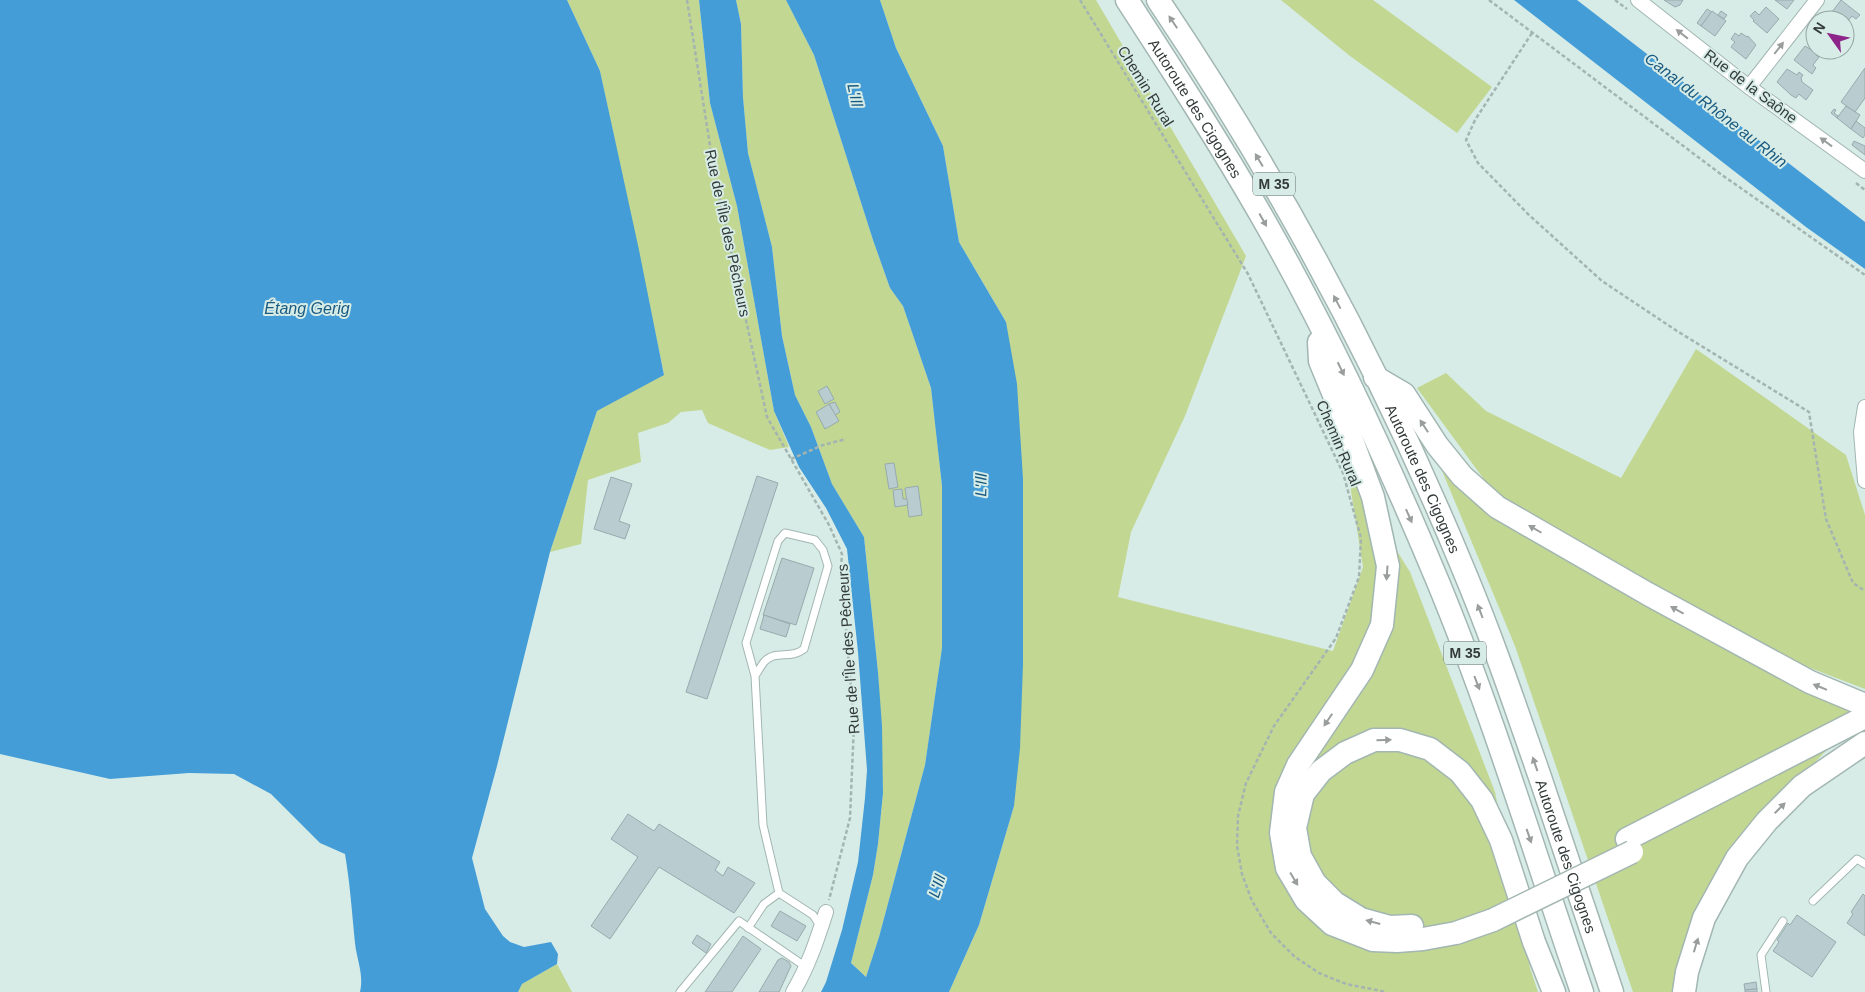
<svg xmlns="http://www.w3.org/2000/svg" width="1865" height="992" font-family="Arial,sans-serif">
<rect width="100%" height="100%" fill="#d7ece7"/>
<g fill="#c2d791">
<polygon points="567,0 699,0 710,103 737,206 774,411 789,447 770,450 708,423 702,410 681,412 668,423 638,433 641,462 588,480 581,544 550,552 597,411 664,374 600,71"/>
<polygon points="736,0 786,0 814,55 873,240 890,288 903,306 931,388 942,486 942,648 925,765 879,937 866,977 851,963 873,875 878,844 883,793 878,672 864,537 832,484 811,427 795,395 782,336 772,247 748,153 743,97 741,24"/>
<polygon points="880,0 1096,0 1246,256 1185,416 1131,532 1118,597 1333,651 1363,567 1348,472 1410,572 1495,792 1530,968 1538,992 949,992 979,925 1014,806 1006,322 959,242 943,146 896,48"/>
<polygon points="1281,0 1373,0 1492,87 1457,133 1350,56"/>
<polygon points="1696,349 1846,455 1865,515 1865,689 1777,655 1494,493 1417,388 1446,373 1486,411 1621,478"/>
<polygon points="1438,461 1656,611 1804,692 1857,711 1850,725 1733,850 1684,942 1677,992 1633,992 1515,646"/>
<polygon points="557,964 572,992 518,992 522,984"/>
</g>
<g fill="#449dd6">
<path d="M 0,0 L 567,0 L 600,71 L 639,250 L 664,375 L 597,411 L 550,552 L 497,766 L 472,858 L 485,909 L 503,936 L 510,942 L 524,947 L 551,942 L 558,954 L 557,964 L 522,984 L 518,992 L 360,992 C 364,974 357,961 355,943 C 352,913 350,883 345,854 L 320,843 L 271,794 L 234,774 L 189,773 L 110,779 L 0,754 Z"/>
<polygon points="699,0 736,0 741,24 743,97 748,153 772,247 782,336 795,395 811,427 832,484 864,537 878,672 882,726 883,793 878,844 873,875 851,963 866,977 879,937 925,765 942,648 942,486 931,388 903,306 890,288 873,240 814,55 786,0 880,0 896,48 943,146 959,242 1006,322 1017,384 1023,479 1023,664 1020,748 1014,806 979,925 949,992 821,992 826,982 842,930 858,862 865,798 867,770 858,652 847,549 826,508 799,467 774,411 737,206 710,103"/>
<polygon points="1514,0 1577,0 1865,222 1865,269 1806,227"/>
</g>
<g fill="#b9cdd1" stroke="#97aaae">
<polygon points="1664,0 1683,0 1680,5 1675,7"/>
<polygon points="1775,0 1794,0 1787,9"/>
<polygon points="1841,0 1860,15 1856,19 1852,16 1846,23 1845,20 1842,20 1832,12"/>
<polygon points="1766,7 1779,19 1767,33 1753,21 1754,20 1750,16 1755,11 1759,15"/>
<polygon points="1707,9 1712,12 1701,26 1697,23"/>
<polygon points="1712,11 1726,21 1715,36 1701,26"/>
<polygon points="1721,11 1727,15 1724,19 1718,15"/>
<polygon points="1735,33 1739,36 1741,33 1747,37 1748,36 1756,45 1746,59 1731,47 1735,42 1731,39"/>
<polygon points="1805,46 1810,49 1812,47 1818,52 1816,55 1819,57 1813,65 1816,68 1812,74 1794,60"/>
<polygon points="1865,68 1865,98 1855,112 1841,102"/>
<polygon points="1787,69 1797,75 1799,72 1803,75 1801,78 1802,82 1813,90 1806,100 1799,94 1796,98 1791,95 1777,82"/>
<polygon points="1846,106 1860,115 1851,129 1837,118"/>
<polygon points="1834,109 1836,110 1834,113 1838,116 1837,118 1831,113"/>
<polygon points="1856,121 1865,128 1865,135 1863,138 1851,129"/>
<polygon points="1854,141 1865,146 1865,155 1852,145"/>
<polygon points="827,386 834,399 825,404 818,391"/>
<polygon points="835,402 840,412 835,415 829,404"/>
<polygon points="829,404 839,421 825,429 816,412"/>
<polygon points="894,463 898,487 889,489 885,464"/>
<polygon points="757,476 778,483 707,699 686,692"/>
<polygon points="611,477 632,484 619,521 630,525 625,539 594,529"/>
<polygon points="918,486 922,515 909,517 905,488"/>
<polygon points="902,489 903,499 907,499 908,505 895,507 893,490"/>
<polygon points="782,558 814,568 796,625 763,615"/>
<polygon points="764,615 790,624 786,637 760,629"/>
<polygon points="628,814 654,831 659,824 720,862 715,870 723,876 728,867 755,883 734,913 659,867 610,939 591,926 638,857 611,839"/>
<polygon points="1863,894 1865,896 1865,936 1847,923 1853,914 1851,912"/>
<polygon points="780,911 806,926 797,941 771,926"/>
<polygon points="1797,915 1836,942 1812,977 1773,951 1779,942 1777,940 1788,923 1790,925"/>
<polygon points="697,935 711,944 706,953 692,943"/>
<polygon points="743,936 761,949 732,992 705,992"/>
<polygon points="782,958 789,962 791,966 779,992 759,992 778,960"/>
<polygon points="1756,982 1757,989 1745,990 1744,984"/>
<polygon points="1757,989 1757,992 1745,992 1745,990"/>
</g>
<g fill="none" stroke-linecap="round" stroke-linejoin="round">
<g stroke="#a2b6b2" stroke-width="9">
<g id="service">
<path d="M 755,676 L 746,643 L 778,541 L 785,533 L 815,540 L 823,550 L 828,566 L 804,649 C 790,660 776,649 764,662 C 761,666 758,671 755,676 L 763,825 L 779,893 L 813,915 L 821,927"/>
<polyline points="1813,901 1857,859 1865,864"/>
<polyline points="748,928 764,904 779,893"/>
<polyline points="680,992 739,921 806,967"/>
<polyline points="1766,992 1761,955 1783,921"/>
</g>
</g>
<g stroke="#a2b6b2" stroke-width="16">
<g id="minor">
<polyline points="1638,0 1749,87 1865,171"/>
<polyline points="1749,87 1817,0"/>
<polyline points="1865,407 1861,432 1865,481"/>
<path d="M 793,992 C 808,967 817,940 826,912"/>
</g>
</g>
<g stroke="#a2b6b2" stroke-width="25">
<g id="trunk">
<path id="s1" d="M 1127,0 C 1173,71 1219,142 1261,215 C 1328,332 1386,457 1438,582 C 1493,715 1535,855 1582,992"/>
<path id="s2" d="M 1158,0 C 1278,178 1380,368 1462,566 C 1492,637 1517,711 1542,783 C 1565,853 1589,922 1612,992"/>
<polyline points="1319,342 1320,361 1346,424 1373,497 1388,566 1382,625 1362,670 1298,765 1286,792 1281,833 1287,868 1306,900 1332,924 1373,940 1397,941 1423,939 1456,933 1493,920"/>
<polyline points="1375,377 1404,394 1437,445 1462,476 1497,507 1648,594 1810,682 1865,705"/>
<polyline points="1627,839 1865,717"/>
<polyline points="1412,926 1390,927 1361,919 1335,903 1315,883 1300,856 1295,828 1303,794 1321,771 1345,753 1374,740 1400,740 1430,749 1460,772 1482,800 1501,840 1534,942 1554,992"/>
<polyline points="1684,992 1687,972 1704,918 1737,858 1767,821 1802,786 1865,743"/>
</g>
</g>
<g stroke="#a4b5b1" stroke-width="2.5" stroke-dasharray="4 2.5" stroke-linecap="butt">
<polyline points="687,0 715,177 767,417 829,525 842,554 841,569 854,724 850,818 829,900"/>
<polyline points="1080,0 1248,274 1343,473 1361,538 1359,577 1336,638 1274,726 1246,783 1238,816 1237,846 1242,874 1252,901 1271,933 1295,957 1319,973 1346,984 1386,992"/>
<polyline points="1489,0 1722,175 1865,275"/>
<polyline points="1615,0 1627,9"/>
<polyline points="1532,33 1475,120 1466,140 1478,163 1529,215 1602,281 1677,331 1809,412 1826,519 1853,583 1865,591"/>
<polyline points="1856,183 1865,190"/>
<polyline points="791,459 823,445 846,439"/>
</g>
<use href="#service" stroke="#fff" stroke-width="7"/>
<use href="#minor" stroke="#fff" stroke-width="14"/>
<use href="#trunk" stroke="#fff" stroke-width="22"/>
<g stroke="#a2b6b2" stroke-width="25" stroke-linecap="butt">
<polyline id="trunk-bridge" points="1493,920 1632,852"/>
</g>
<use href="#trunk-bridge" stroke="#fff" stroke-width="22"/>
</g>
<defs><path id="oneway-solid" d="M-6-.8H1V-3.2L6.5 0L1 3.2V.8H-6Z" transform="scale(1.25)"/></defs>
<g fill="#999d9c">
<use href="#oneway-solid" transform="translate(1173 22) rotate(-124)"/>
<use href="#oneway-solid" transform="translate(1682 34) rotate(-142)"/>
<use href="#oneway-solid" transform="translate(1779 48) rotate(-52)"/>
<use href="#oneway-solid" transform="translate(1826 142) rotate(-144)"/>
<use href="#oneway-solid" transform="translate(1259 160) rotate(-121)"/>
<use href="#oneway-solid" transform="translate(1263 220) rotate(61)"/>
<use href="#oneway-solid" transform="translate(1337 302) rotate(-118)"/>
<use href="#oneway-solid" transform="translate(1341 369) rotate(64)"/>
<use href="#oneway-solid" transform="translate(1424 426) rotate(-123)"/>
<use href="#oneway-solid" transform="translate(1409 516) rotate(66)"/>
<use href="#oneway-solid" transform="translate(1535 529) rotate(-150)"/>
<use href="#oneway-solid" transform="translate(1387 573) rotate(94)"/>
<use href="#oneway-solid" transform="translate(1677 610) rotate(-151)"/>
<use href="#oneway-solid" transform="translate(1480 611) rotate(-111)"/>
<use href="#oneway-solid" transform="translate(1477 683) rotate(69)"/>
<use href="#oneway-solid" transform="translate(1820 687) rotate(-158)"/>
<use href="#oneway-solid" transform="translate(1328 720) rotate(124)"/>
<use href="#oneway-solid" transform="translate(1384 740) rotate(-1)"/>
<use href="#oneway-solid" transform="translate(1535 764) rotate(-109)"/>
<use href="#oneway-solid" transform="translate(1780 808) rotate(-45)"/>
<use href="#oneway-solid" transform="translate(1529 836) rotate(71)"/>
<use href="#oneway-solid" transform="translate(1294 879) rotate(59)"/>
<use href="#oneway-solid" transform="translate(1373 922) rotate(-165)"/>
<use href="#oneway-solid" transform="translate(1696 945) rotate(-73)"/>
</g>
<g text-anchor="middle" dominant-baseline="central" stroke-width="4" stroke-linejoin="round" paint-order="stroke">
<g fill="#d7ece7" stroke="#64706e" stroke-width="1">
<rect x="1253" y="172.5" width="42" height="23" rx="4"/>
<rect x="1444" y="641.5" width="42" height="23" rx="4"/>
</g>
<g font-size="14" font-weight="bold" fill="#333b3a">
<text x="1274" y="184">M 35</text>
<text x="1465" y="653">M 35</text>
</g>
<g font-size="15" fill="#333b3a" stroke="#d7ece7">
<text transform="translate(1146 86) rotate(58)">Chemin Rural</text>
<text transform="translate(1751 86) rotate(37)">Rue de la Saône</text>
<text stroke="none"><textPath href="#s1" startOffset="128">Autoroute des Cigognes</textPath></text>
<text transform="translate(728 233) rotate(78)">Rue de l'Île des Pêcheurs</text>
<text transform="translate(1339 443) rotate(67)">Chemin Rural</text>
<text stroke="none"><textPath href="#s2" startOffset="548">Autoroute des Cigognes</textPath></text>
<text transform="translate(848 649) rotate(-94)">Rue de l'Île des Pêcheurs</text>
<text stroke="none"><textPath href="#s2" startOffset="952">Autoroute des Cigognes</textPath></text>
</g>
<g font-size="16" font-style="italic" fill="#195a81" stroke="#d7ece7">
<text transform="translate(855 95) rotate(78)">L'Ill</text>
<text transform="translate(1716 110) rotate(38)">Canal du Rhône au Rhin</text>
<text x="307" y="308">Étang Gerig</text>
<text transform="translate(981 485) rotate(-89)">L'Ill</text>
<text transform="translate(937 886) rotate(-72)">L'Ill</text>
</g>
</g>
<g transform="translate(1830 35) rotate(303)"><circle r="24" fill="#d7ece7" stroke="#95a5a2"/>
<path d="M0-4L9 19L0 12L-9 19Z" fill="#8d2489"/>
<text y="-8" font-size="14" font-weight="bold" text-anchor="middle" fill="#333b3a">N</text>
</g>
</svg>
